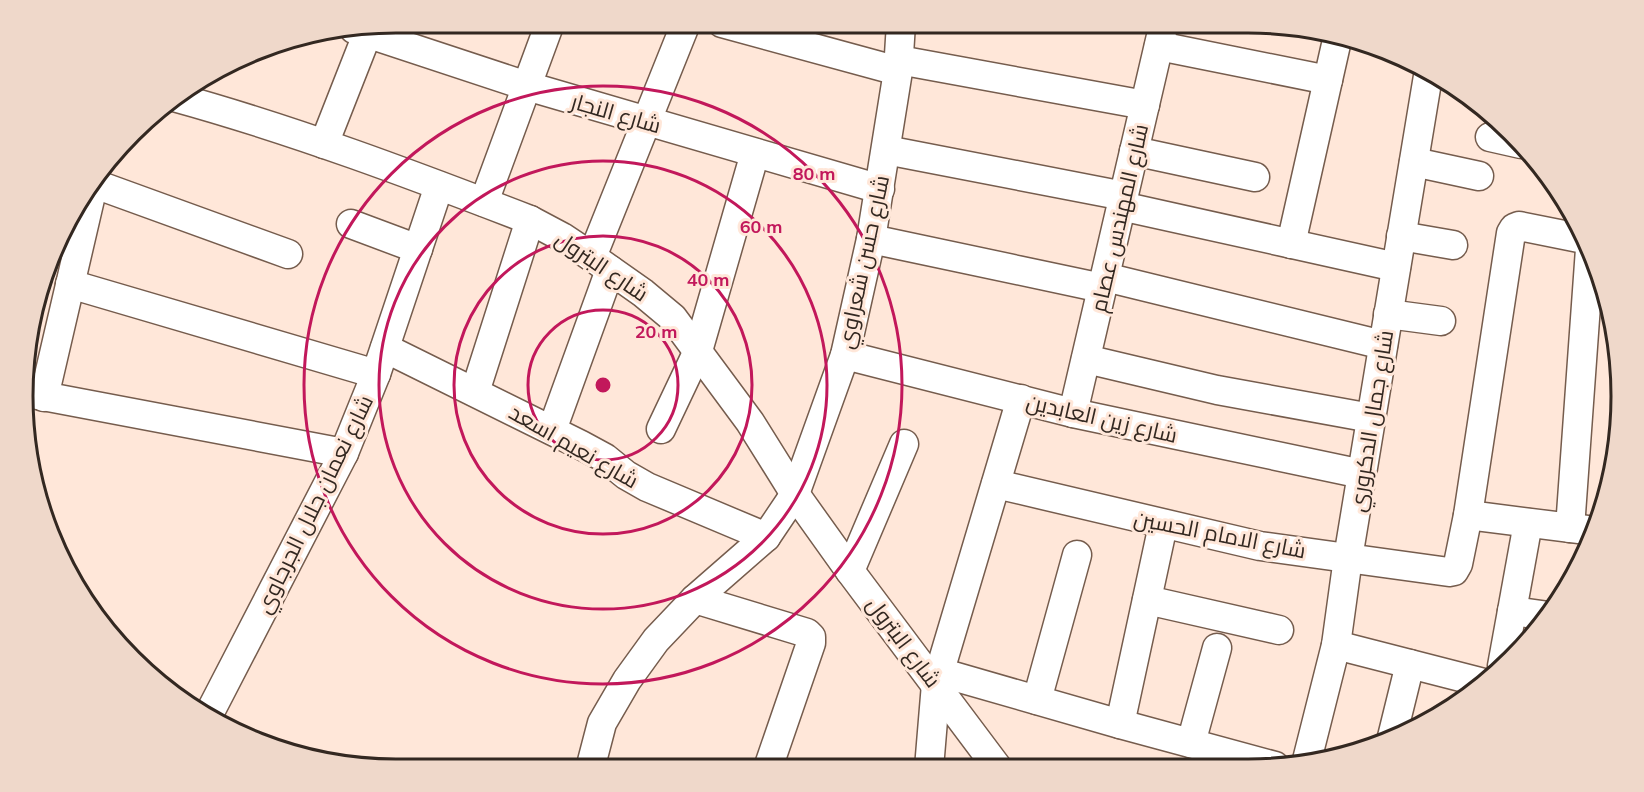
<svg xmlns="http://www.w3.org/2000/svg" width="1644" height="792" font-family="Mulish,Cairo,sans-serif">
<rect width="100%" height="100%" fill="#ffe7d9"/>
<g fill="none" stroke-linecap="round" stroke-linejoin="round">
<g stroke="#755c4d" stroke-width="31">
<g id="minor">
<polyline points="722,23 898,71"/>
<polyline points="354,29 527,86 880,189"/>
<polyline points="1159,46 1328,80"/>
<polyline points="899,60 1145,105"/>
<path d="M 174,97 C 294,130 413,175 530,220 L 562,237 L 592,257 L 643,293 L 673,318 L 750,422 L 795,494 L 850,571 L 997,767"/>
<polyline points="1490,137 1521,144"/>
<polyline points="324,144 370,27"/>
<polyline points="886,150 1124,196"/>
<polyline points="1134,151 1255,177"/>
<polyline points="1414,162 1479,176"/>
<polyline points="95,184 288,254"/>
<polyline points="484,202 550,23"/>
<polyline points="1121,206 1396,267"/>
<polyline points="351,224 418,249"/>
<polyline points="1401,236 1453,245"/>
<polyline points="871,239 1102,288"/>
<polyline points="1291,244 1337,40"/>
<polyline points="592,257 686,23"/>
<polyline points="1105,277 1383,345"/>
<polyline points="70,284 376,374"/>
<polyline points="1388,314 1441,321"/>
<polyline points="385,348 581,445 605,458 626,475 647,487 766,537"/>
<polyline points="845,355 1073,413 1362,474"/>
<polyline points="1086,359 1217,390 1371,418"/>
<polyline points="475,392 530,220"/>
<polyline points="27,393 344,453"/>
<polyline points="44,397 93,186"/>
<polyline points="1073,413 1164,23"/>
<polyline points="661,429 698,351 755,153"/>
<polyline points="552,430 610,270"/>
<polyline points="996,484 1260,546 1449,572 1454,571 1458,564 1468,515 1511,233 1514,228 1519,226 1584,239"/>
<polyline points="1468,515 1595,531"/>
<polyline points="1570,528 1590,249"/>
<polyline points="850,571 904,444"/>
<polyline points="695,599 807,633 811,637 811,643 768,768"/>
<polyline points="1147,600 1279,630"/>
<polyline points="1512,611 1549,616"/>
<polyline points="1336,645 1484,683"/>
<polyline points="1502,666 1528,523"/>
<polyline points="939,672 1120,724 1275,766"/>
<polyline points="1037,700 1077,555"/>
<polyline points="209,714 344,453 376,374 439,186"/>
<polyline points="1120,724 1163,525"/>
<polyline points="1391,741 1410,664"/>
<polyline points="1191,743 1217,648"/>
<polyline points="1306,764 1336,645 1348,558 1428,76"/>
<polyline points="929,768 936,684 1021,399"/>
<polyline points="590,769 602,723 627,680 656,640 695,599 766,537 795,494 845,355 871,239 898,71 901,23"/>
</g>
</g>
<use href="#minor" stroke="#fff" stroke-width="28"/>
</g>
<g fill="none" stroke="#c2185b" stroke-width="3">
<circle cx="603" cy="385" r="75"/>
<circle cx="603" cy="385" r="149"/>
<circle cx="603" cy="385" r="224"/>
<circle cx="603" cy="385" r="299"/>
</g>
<g text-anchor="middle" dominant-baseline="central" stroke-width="6" stroke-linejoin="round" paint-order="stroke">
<g font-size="22" fill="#332821" stroke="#ffe7d9">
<text transform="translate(616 113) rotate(16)">شارع النجار</text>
<text transform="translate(1119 218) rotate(-77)">شارع المهندس عصام</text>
<text transform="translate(863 262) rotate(-78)">شارع حسن شعراوي</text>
<text transform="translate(602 266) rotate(34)">شارع البترول</text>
<text transform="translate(1102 418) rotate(13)">شارع زين العابدين</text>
<text transform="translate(1371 421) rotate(-81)">شارع جمال الدكروري</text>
<text transform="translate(574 446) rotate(30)">شارع نعيم اسعد</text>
<text transform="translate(314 504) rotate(-64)">شارع نعمان جلال الجرجاوي</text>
<text transform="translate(1220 534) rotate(11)">شارع الامام الحسين</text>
<text transform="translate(904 642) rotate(53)">شارع البترول</text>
</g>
</g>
<path d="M0 0H1644V792H0ZM396 33H1248A363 363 0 0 1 1611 396V396A363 363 0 0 1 1248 759H396A363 363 0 0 1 33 396V396A363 363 0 0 1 396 33Z" fill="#efd8ca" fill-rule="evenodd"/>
<path fill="none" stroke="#332821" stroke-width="3" d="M396 33H1248A363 363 0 0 1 1611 396V396A363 363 0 0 1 1248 759H396A363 363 0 0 1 33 396V396A363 363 0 0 1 396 33Z"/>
<circle cx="603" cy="385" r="9" fill="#c2185b" stroke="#ffe7d9" stroke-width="3"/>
<g font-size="18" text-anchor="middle" font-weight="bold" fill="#c2185b" stroke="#ffe7d9" stroke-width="6" stroke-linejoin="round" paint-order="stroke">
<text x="814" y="180">80 m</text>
<text x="761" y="233">60 m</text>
<text x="708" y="286">40 m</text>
<text x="656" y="338">20 m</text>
</g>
</svg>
